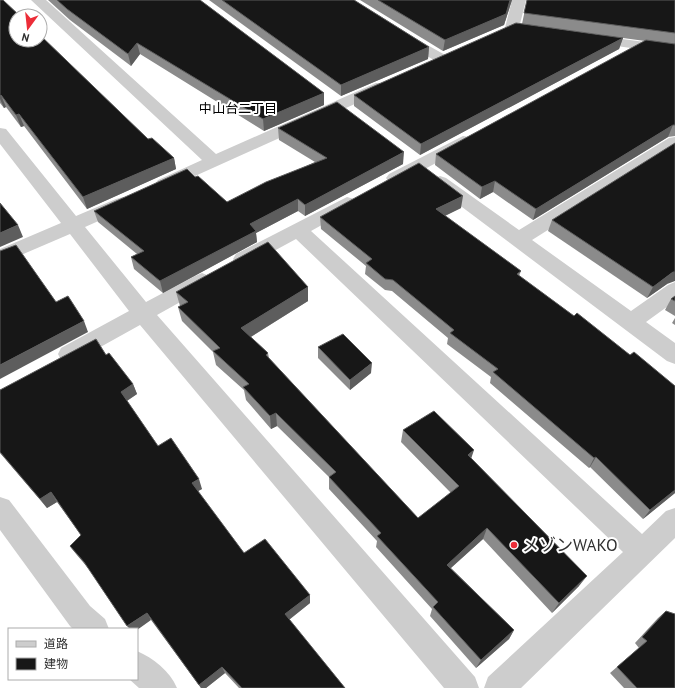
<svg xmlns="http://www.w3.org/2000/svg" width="675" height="688" font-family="'PT Sans','Noto Sans JP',sans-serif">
<rect width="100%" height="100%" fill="#fff"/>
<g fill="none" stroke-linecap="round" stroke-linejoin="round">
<g fill="#cdcdcd" fill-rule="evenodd">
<polygon points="31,0 46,0 216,154 376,83 388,83 390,86 388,89 164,190 158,188 155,184 158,180 202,160"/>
<polygon points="512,0 526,0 519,28 517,31 507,31 505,28"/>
<polygon points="404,32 447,56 450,59 447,62 437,62 399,39 397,36 399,33"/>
<polygon points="592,35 675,46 675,54 587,42 585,39 587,36"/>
<polygon points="0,128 6,129 76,216 116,199 123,197 130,199 132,203 130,207 85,227 146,302 195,276 202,273 209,276 212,281 209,286 157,315 475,677 479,688 444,688 140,325 77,360 69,363 61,360 58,354 61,348 129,311 70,234 0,264 0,249 61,223 0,144"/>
<polygon points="463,136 469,137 472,141 469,145 401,182 395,184 389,182 386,178 389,174"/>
<polygon points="675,137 675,150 532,240 631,311 668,285 675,282 675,301 646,322 675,343 675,364 667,361 434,186 431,182 434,178 440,176 446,178 519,230 669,138"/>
<polygon points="347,197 354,199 356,203 354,207 311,231 642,534 666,511 675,508 675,538 521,688 484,688 488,677 623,552 296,239 250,264 243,266 236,264 233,259 236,254"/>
<polygon points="0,497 9,500 90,606 105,619 109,629 73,629 70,626 0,530"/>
<path d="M 137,651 C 153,658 170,671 177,688 L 139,688 L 129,679 L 137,679 Z"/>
</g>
</g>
<g fill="#8b8b8b">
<polygon points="0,0 148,139 174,158 176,169 87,209 24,126 21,127 6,107 4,108 0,103"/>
<polygon points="48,0 200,0 324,93 324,105 264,131 140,54 131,66 70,20"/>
<polygon points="209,0 354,0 429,47 428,59 341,96"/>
<polygon points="360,0 512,0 504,25 443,51"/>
<polygon points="527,0 675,0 675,136 668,137 533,220 493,192 480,199 435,165 436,154 645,41 623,38 619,49 420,155 354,106 354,95 603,35 522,24"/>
<polygon points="278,128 403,164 305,216 298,211 256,233 257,242 163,293 134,269 131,257 137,254 98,222 94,211 195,177 227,202 315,162 279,140"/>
<polygon points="461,208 445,216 521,271 519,276 574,316 675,386 675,493 643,519 590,467 589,468 490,383 491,377 447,344 448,338 392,291 385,290 365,274 366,266 321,229 320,217"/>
<polygon points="552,220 667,284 647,298 548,231"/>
<polygon points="308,287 308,301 251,337 268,353 269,358 418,518 451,493 401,442 403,430 471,459 579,586 552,613 483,539 451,568 514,630 509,639 476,668 430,616 432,609 376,547 377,541 329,489 329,477 277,426 271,429 246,400 244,390 216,365 213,352 182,321 178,307 180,306 176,292"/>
<polygon points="675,296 675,316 665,310 671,299"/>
<polygon points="675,318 675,325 672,323"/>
<polygon points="318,347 371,373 350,390 318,358"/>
<polygon points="106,355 133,384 137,394 127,401 158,446 202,489 197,491 244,553 310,595 310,603 289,620 345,688 239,688 225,673 206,688 201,688 151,620 88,568 76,554 70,546 81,535 57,502 47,508 0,453 0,390"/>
<polygon points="666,611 675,688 624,688 610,673 639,648 635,643 658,618"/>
</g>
<g fill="#5d5d5d">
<polygon points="510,0 512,0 504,25 443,51 445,40"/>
<polygon points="623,38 619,49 420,155 421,144"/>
<polygon points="137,43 140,54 131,66 128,54"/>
<polygon points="429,47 428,59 341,96 341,85"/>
<polygon points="324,93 324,105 264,131 263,119"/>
<polygon points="1,95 6,107 4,108 0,99 0,96"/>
<polygon points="19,114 24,126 21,127 16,115"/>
<polygon points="673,125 668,137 533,220 536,209"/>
<polygon points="404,152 403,164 305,216 305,205"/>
<polygon points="174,158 176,169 87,209 83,197"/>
<polygon points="495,181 493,192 480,199 482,187"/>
<polygon points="463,196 461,208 434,221 436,209"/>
<polygon points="298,199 298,211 256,233 257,242 163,293 160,281 250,224"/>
<polygon points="18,225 23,237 0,247 0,233"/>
<polygon points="673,272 675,272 675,281 667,284 647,298 653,287"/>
<polygon points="308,287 308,301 244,341 241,328"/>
<polygon points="84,321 88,332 0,379 0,365"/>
<polygon points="372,363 371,373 350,390 350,380"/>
<polygon points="133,384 137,394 125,402 121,392"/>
<polygon points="276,413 277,426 271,429 270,416"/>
<polygon points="474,450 470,462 468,455"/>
<polygon points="596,457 590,467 589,468 594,458"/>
<polygon points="199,479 202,489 195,493 192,483"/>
<polygon points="675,490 675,493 643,519 650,510"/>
<polygon points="51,492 57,502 47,508 40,499"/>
<polygon points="487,528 483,539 443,575 447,565"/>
<polygon points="587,576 579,586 552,613 559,603"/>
<polygon points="310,595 310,603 286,622 285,614"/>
<polygon points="147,613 151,620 137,630 137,629 130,629 127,626"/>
<polygon points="514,630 509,639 476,668 481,660"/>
<polygon points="222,667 225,673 206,688 201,688 199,685"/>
</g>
<g fill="#171717" stroke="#5d5d5d">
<polygon points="0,0 3,0 20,16 16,16 16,40 40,40 40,35 148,139 152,138 174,158 83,197 19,114 16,115 1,95 0,96"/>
<polygon points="57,0 200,0 324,93 263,119 137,43 128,54 67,9"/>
<polygon points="222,0 354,0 429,47 341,85"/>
<polygon points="378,0 510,0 506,14 445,40"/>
<polygon points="527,0 675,0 675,33 524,13"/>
<polygon points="516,23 623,38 421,144 354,95"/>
<polygon points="646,40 675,44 675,125 673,125 536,209 495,181 482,187 436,154"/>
<polygon points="337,102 404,152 305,205 298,199 250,224 256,231 160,281 131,257 144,251 94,211 187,169 195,177 198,176 227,202 266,182 327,158 278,128"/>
<polygon points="675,143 675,272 673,272 653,287 552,220"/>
<polygon points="419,163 463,196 436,209 521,271 517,274 574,316 577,313 630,355 634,352 675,386 675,490 650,510 596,457 594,458 493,372 498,369 450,333 454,330 393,280 385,279 366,263 372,259 320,217"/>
<polygon points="0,203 18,225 0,233"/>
<polygon points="268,242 308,287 241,328 268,353 266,355 418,518 459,486 403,430 434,411 474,450 468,455 587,576 559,603 487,528 447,565 514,630 481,660 433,607 438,602 377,536 381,533 329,477 336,472 276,413 270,416 243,387 249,384 213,351 220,348 178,307 188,302 176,292"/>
<polygon points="16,245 56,302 68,296 84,321 0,365 0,251"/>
<polygon points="675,296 675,301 671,299"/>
<polygon points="343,334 372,363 350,380 318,347"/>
<polygon points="96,339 106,355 109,353 133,384 121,392 158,446 171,438 199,479 192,483 244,553 265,539 310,595 285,614 345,688 242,688 222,667 199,685 147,613 127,626 84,562 70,546 81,535 51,492 40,499 0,452 0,390"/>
<polygon points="666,611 675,614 675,688 637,688 617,667 647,641 642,637"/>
</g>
<circle fill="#ec2d38" stroke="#fff" stroke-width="1.5" cx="514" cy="545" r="4"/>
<g text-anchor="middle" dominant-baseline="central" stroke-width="4" stroke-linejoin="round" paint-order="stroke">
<g font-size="13" fill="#000" stroke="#fff">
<text x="238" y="108">中山台二丁目</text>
</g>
<g font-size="17" fill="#303030" stroke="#fff" text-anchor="start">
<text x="522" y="545">メゾンWAKO</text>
</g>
</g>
<rect x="8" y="628" width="130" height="52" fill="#ffffff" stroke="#acacac"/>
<rect x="16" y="641" width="20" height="6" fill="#cdcdcd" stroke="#acacac"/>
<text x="44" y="648" font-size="12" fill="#303030">道路</text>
<rect x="16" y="658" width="20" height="12" fill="#171717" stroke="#acacac"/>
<text x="44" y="668" font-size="12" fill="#303030">建物</text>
<g transform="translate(28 28) rotate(195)"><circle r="19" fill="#ffffff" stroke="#acacac"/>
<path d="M0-3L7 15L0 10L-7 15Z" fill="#ec2d38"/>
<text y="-6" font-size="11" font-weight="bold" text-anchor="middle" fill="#303030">N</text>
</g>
</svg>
